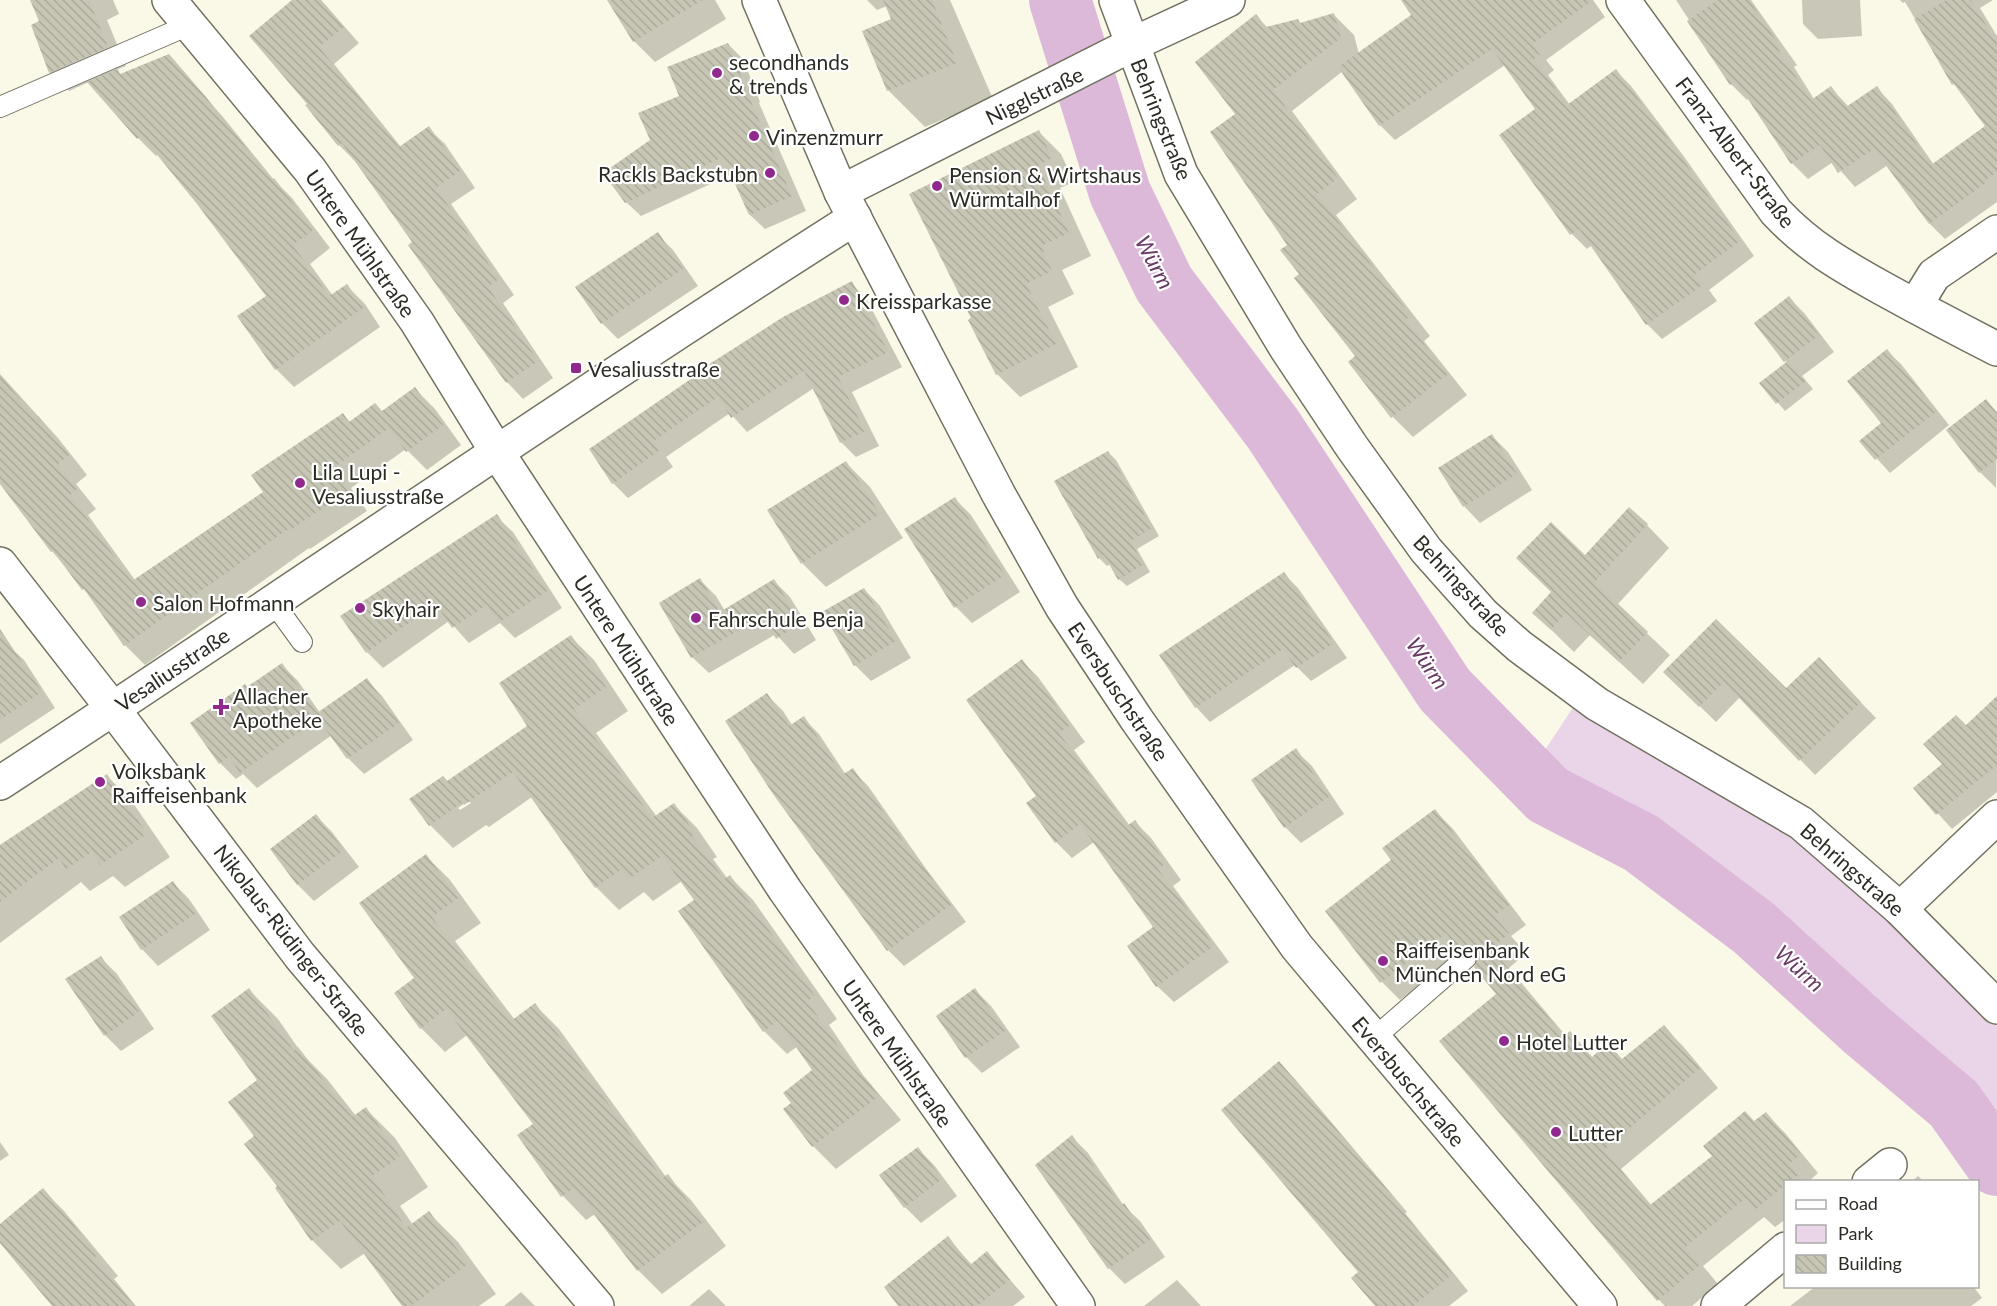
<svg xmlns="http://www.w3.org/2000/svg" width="1997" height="1306" font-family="Lato,sans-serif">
<defs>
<pattern id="building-back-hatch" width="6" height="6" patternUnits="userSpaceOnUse" patternTransform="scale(1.5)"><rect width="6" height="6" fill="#c7c6b5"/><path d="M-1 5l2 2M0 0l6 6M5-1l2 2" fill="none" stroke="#abaa9c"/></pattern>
</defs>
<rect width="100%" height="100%" fill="#faf9e7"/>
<polygon fill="#ead4e8" points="1574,706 1824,845 1899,933 1972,1000 1997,1026 1997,1117 1962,1082 1861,1004 1747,893 1642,813 1537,762"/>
<g fill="#0003" fill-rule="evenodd">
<polygon points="31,0 113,0 119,14 107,20 126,66 116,70 121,75 168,56 223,117 274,180 292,198 330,248 310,264 333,296 347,286 365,304 380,327 294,387 276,369 268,296 198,203 158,154 156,156 138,138 89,82 69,91 50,72 41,21"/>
<polygon points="294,0 321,0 359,43 334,64 401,147 428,128 445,144 475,188 451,204 514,295 503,303 553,378 523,399 507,382 414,243 355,161 339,145"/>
<polygon points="608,0 715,0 726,19 655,62 634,41"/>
<polygon points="867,0 950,0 993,99 925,127 888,90 893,20 887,6 877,10"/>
<polygon points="1480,0 1593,0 1605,17 1546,60 1554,70 1548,75 1570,105 1616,71 1631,86 1685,158 1754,256 1709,290 1717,301 1662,339 1647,324 1592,245 1587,249 1572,234 1537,110 1505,65 1395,140 1380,125 1343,71 1292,111 1357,199 1336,215 1430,336 1424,341 1467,395 1413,437 1393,417 1350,362 1357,357 1301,274 1238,115 1256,16 1268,28 1301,24 1334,15 1354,35 1359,54"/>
<polygon points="1676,0 1751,0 1797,65 1794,67 1814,99 1831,88 1849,107 1877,88 1892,104 1934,165 1994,139 1962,92 1954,84 1905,2 1903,3 1900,0 1993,0 1980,8 1997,36 1997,202 1945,239 1930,224 1888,165 1855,187 1833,162 1808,179 1792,163 1749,98 1747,100 1731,84"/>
<polygon points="1802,0 1860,0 1862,36 1818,39 1803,24"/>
<polygon points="728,44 743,59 760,102 759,103 806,211 765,229 750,215 732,174 641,216 626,202 681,96"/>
<polygon points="1038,131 1061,154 1074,182 1060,188 1091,256 1062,270 1074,294 1048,307 1078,367 1020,397 997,374 973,319"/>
<polygon points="657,234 673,250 698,286 618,339 602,323"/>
<polygon points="851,283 866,298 902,367 852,392 879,446 856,457 841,442 814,388 747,432 730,413 666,457 673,467 628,498 613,483 704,372"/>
<polygon points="1789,298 1805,314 1834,352 1802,376 1813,389 1785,411 1761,383 1787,363 1756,323"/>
<polygon points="1887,351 1901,364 1949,425 1890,473 1861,441 1883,424"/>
<polygon points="0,374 58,438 87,475 76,484 96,509 88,515 135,580 265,493 343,415 350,422 383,412 415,389 435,409 461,445 427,470 406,449 351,488 367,511 310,549 309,548 145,665 125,645 93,599 52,551 0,481"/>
<polygon points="1986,401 1997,412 1996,488 1980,472"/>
<polygon points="1492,436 1508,452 1532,490 1480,523 1464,506"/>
<polygon points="1108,452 1116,460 1159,536 1137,549 1150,572 1127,586 1119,579 1111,564 1107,566 1099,558"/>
<polygon points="846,463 870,487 903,538 826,587 802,563"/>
<polygon points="955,499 971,515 1020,592 972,623 956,607 907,529"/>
<polygon points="496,516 513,532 562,608 515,638 500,623 469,643 449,621 383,668 367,652"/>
<polygon points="1647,525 1669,548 1617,605 1670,655 1643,684 1590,635 1574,652 1534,613 1585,557"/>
<polygon points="1284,574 1298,588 1347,658 1311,681 1295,665 1210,722 1196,707"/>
<polygon points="700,580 716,596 725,611 774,581 790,597 816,640 794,654 776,634 709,673 692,657"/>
<polygon points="864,589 880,606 911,658 871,681 855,665"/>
<polygon points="0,631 11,648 24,660 55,708 0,744"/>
<path d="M 571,637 L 594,660 L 628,711 L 596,733 L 657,817 L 674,805 L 697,828 L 717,857 L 713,859 L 727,878 L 730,877 L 753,900 L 837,1019 L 829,1025 L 863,1075 L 901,1120 L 836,1169 L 813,1146 L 785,1110 L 793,1103 L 814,1070 L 798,1046 L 787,1054 L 764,1031 L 696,900 L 682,881 L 653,901 L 644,892 L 619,910 L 596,887 L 532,797 L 489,827 L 486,825 L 453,848 L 430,825 L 447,782 L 529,726 ZM 468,801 L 471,803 L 460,810 L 458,808 Z"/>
<polygon points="1022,661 1038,677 1085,742 1074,750 1130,826 1135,822 1151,838 1181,880 1173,886 1229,962 1174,1002 1157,986 1155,928 1094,842 1072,858 1056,842 1038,796"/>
<polygon points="282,665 298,681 320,713 367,680 382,696 413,740 364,774 348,758 332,735 257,788 243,774 236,779 220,763 247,688"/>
<polygon points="1665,672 1786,690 1834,675 1876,718 1815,775 1740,697 1716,722"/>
<polygon points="767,695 783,711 792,725 803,718 819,734 846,775 852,770 868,786 924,866 966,922 904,966 888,950"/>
<polygon points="1997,698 1997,792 1952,829 1915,788 1944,764 1966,727"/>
<polygon points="1295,750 1312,766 1344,814 1301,843 1285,827"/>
<polygon points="107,776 131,800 170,857 125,887 113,876 90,891 81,882 0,943 0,845"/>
<polygon points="1435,811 1453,829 1526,925 1511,936 1526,953 1509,968 1566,1036 1570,1033 1593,1058 1623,1061 1663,1027 1682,1045 1718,1088 1621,1169 1652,1206 1766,1114 1785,1133 1818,1173 1808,1182 1786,1182 1786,1219 1775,1227 1764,1217 1703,1266 1718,1284 1692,1306 1665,1306 1659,1300 1441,1041 1498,994 1477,965 1464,952 1400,1000 1382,982 1393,860"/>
<polygon points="316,816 332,832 359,867 314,901 298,885 272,850"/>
<polygon points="426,856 450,880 481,923 455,941 515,1020 535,1005 559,1029 666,1177 667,1176 691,1200 726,1246 662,1294 638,1270 595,1214 586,1220 563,1196 519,1136 535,1125 467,1035 445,1052 421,1028 416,978"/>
<polygon points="173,883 189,899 210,930 158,966 142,949 121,918"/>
<polygon points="101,958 117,974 154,1029 121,1051 105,1035"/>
<polygon points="249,990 278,1019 303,1055 327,1079 356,1116 366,1109 395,1138 428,1187 400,1206 413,1225 429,1213 458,1242 496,1294 479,1306 403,1306 365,1253 341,1269 312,1240 280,1187 256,1136 259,1080"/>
<polygon points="975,990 991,1006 1020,1047 982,1073 966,1057"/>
<polygon points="1279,1063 1295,1079 1407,1212 1405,1213 1468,1291 1449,1306 1376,1306 1360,1273"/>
<polygon points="1072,1137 1088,1153 1124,1206 1140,1221 1165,1257 1125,1284 1109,1268"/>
<polygon points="0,1142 9,1155 0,1161"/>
<polygon points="918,1149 934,1165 957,1196 921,1223 905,1207"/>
<polygon points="1918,1176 1924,1182 1911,1182"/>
<polygon points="43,1190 64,1211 118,1276 114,1279 136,1306 56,1306 0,1240 0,1226"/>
<polygon points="948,1238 972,1265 987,1253 1025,1297 1013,1306 900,1306"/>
<polygon points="1177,1280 1201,1306 1144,1306"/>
<polygon points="1816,1286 1973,1286 1982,1298 1971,1306 1790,1306"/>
<polygon points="709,1289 726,1306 689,1306"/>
<polygon points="521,1292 535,1306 504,1306"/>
</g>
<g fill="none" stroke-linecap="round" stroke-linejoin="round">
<polyline stroke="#ddb9d9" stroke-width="62" points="1060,0 1120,193 1164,284 1273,429 1445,690 1548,795 1641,843 1754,928 1864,1028 1954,1104 1997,1165"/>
</g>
<g fill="url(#building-back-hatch)">
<polygon points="30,0 89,0 108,47 49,73 31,25 39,21"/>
<polygon points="292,0 321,0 344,27 319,47 399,147 429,126 460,171 436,188 499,279 488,287 538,361 506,383 408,245 412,242 342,143 338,146 305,105 307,104 249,36"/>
<polygon points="607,0 703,0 633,42"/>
<polygon points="883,0 932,0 957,63 887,91 862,31 891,19"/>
<polygon points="1401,0 1593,0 1532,44 1540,55 1534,59 1567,105 1616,69 1670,141 1740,241 1695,274 1703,285 1646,325 1579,229 1570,235 1499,135 1535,109 1492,49 1379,126 1338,67 1411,15"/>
<polygon points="1718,0 1749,0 1782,49 1779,51 1811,100 1831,86 1846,107 1877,86 1931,165 1985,126 1954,84 1952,85 1914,19 1947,0 1971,0 1997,43 1997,172 1986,180 1987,182 1929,224 1874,149 1838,173 1820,145 1791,164 1736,81 1730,85 1687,21"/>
<polygon points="1334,13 1341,38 1273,90 1338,178 1317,194 1411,316 1405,320 1448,374 1391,418 1348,362 1355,356 1294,278 1299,274 1280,250 1287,245 1210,132 1235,114 1195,62 1256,14 1266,27 1298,19 1300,23"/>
<polygon points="728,43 746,88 745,88 792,196 749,215 723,157 625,203 603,173 650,140 638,113 679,96 667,67"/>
<polygon points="169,54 206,97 272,180 274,178 313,230 293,245 329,296 347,284 363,308 275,370 237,316 266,296 197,204 141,135 137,139 87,82 118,69 120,74"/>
<polygon points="1039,130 1052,158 1038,165 1069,233 1041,246 1052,271 1026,284 1056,344 996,375 968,320 971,318 909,194"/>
<polygon points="658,232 683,269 601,324 575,287"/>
<polygon points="852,281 888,352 838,377 865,431 840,443 804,371 731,418 718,397 652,442 659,451 612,484 589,449 701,372 700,370 783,317"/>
<polygon points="1789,296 1819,335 1784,362 1754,323"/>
<polygon points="1887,349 1937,411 1875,460 1859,441 1881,423 1847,381"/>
<polygon points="1789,360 1806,381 1776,404 1759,383"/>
<polygon points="0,375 36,418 38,416 69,455 58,464 77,489 70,495 132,581 263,492 251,475 343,413 349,422 375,403 382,411 415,387 443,425 406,452 389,428 333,468 348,491 289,531 288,529 124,646 84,589 82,590 53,551 51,552 0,484"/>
<polygon points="1986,399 1997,413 1997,459 1979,473 1946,430"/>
<polygon points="1492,434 1517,474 1463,507 1438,468"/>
<polygon points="1108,451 1152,528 1130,541 1144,564 1118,580 1104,555 1098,559 1054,481"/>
<polygon points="846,461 880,514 801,564 767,510"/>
<polygon points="955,497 1005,575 954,608 904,529"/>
<polygon points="1629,507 1648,524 1595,582 1648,632 1619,662 1566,613 1551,630 1532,613 1551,592 1516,558 1551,522 1585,555"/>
<polygon points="497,514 547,591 498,623 487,605 452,628 436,604 366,653 340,616"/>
<polygon points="1284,572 1334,643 1296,668 1283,649 1195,708 1159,655"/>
<polygon points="700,578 720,612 774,579 801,623 776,639 763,616 691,658 659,603"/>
<polygon points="864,588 896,641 854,666 822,612"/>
<polygon points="1716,619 1786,688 1819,657 1861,702 1799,761 1724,682 1699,707 1663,672"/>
<polygon points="0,629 42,692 0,720"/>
<polygon points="571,635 606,687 574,709 652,818 674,803 695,833 692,836 724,879 730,875 815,996 807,1001 849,1062 851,1060 879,1096 812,1147 783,1109 791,1103 783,1093 812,1070 778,1021 763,1032 678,911 694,900 662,856 629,879 622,869 595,888 513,772 464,805 463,802 429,826 409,799 443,776 447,781 527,726 499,683"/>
<polygon points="1022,659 1070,725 1059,733 1127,826 1135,820 1166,863 1158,869 1214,946 1156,987 1127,946 1153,927 1080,824 1055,843 1026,803 1036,796 966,700"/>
<polygon points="282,663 317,713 367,678 399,723 347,759 318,719 240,773 229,757 219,764 190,723 245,684 247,687"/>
<polygon points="767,693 789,726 804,716 842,775 853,768 914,857 916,856 951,905 887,951 773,794 725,721"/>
<polygon points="1997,696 1997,765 1936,815 1913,788 1942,764 1923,744 1956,715 1966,725"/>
<polygon points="1296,748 1329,797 1284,828 1251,780"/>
<polygon points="107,774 147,834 100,865 92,852 66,869 59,858 0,902 0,845"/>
<polygon points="1435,809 1509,905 1494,916 1509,933 1492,949 1564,1036 1570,1031 1592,1057 1608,1043 1622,1059 1664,1025 1700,1068 1604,1150 1650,1205 1712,1156 1703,1146 1745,1111 1754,1121 1766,1112 1801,1154 1789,1164 1798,1175 1790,1182 1785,1182 1785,1185 1755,1210 1746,1198 1685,1247 1700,1265 1657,1301 1439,1041 1496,994 1474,967 1477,961 1475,951 1469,947 1458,949 1446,933 1380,983 1325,911 1391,860 1382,848"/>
<polygon points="316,814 344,850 297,885 270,849"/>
<polygon points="426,854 458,898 432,917 511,1021 535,1003 662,1178 668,1174 703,1222 637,1271 574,1188 561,1197 517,1135 533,1124 446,1009 420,1029 394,993 414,978 359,903"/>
<polygon points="173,881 195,914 141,950 119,917"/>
<polygon points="101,956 139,1012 104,1036 65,979"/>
<polygon points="249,988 294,1051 298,1047 352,1117 366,1107 400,1157 372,1176 406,1228 429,1211 468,1264 411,1306 402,1306 340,1221 311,1241 275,1188 277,1186 244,1144 254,1136 228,1102 257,1080 211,1016"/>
<polygon points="975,988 1005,1031 965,1058 936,1016"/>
<polygon points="1279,1061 1392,1195 1390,1196 1453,1274 1413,1306 1375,1306 1351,1278 1358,1272 1221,1110"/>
<polygon points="1072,1135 1121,1206 1124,1203 1150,1240 1108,1269 1035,1165"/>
<polygon points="918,1147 942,1179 904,1208 879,1175"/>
<polygon points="43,1188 98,1254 94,1258 135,1306 52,1306 0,1243 0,1224"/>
<polygon points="948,1236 970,1265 987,1251 1010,1280 977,1306 898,1306 884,1287"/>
</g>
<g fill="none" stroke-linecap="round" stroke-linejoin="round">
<g stroke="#727161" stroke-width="22">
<g id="lane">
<polyline points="0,107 189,25"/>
<polyline points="273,602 302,642"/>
<polyline points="1373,1039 1466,958"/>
</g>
</g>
<g stroke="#727161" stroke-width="36">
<g id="street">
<polyline points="169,0 310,170 417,322 497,452 785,890 1078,1306"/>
<polyline points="1116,0 1181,174 1286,348 1352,447 1426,550 1483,614 1519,646 1597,704 1801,823 1900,909 1997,1007"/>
<path d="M 1623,0 L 1776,212 C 1809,247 1841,265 1882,288 C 1920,309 1958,329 1997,349"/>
<polyline points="841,192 1133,44 1228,0"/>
<polyline points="1915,306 1934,275 1997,232"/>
<polyline points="0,564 113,709 300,956 597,1306"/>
<path d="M 0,783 C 286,596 567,401 855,218"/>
<polyline points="1900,909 1997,817"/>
<polyline points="1869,1182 1890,1165"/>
<polyline points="1718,1306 1786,1249"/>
</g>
</g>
<g stroke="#727161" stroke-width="36">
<polyline id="secondary" points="759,0 841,192 999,495 1062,607 1137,720 1297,947 1600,1306"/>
</g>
<use href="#lane" stroke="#fff" stroke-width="20"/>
<use href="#street" stroke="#fff" stroke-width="33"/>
<use href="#secondary" stroke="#fff" stroke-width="33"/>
</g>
<g fill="#90288d" stroke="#fff" stroke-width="2">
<circle cx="717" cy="73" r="6"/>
<circle cx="754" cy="136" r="6"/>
<circle cx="770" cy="173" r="6"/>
<circle cx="937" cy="186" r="6"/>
<circle cx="844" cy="300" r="6"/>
<rect x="570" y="362" width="12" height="12" rx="3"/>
<circle cx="300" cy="483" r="6"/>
<circle cx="141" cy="602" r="6"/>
<circle cx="360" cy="608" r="6"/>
<circle cx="696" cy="618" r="6"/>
<path d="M218 698h6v6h6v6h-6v6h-6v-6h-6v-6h6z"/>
<circle cx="100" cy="782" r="6"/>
<circle cx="1383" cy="961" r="6"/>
<circle cx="1504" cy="1041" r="6"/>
<circle cx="1556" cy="1132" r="6"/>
</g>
<g text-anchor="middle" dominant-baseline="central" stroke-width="4.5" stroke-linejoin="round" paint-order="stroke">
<g font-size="21" fill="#2c2c25" stroke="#fff" text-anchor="start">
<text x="729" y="61">secondhands<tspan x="729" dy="24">&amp; trends</tspan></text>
<text x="766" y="136">Vinzenzmurr</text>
<text x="758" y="173" text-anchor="end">Rackls Backstubn</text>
<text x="949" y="174">Pension &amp; Wirtshaus<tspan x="949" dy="24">Würmtalhof</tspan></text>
<text x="856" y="300">Kreissparkasse</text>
<text x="588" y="368">Vesaliusstraße</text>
<text x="312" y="471">Lila Lupi -<tspan x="312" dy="24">Vesaliusstraße</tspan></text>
<text x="153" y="602">Salon Hofmann</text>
<text x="372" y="608">Skyhair</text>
<text x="708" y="618">Fahrschule Benja</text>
<text x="233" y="695">Allacher<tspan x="233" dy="24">Apotheke</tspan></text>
<text x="112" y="770">Volksbank<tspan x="112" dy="24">Raiffeisenbank</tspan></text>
<text x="1395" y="949">Raiffeisenbank<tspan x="1395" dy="24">München Nord eG</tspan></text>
<text x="1516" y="1041">Hotel Lutter</text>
<text x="1568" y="1132">Lutter</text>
</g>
<g font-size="21" fill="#2c2c25" stroke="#fff">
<text transform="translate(1034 95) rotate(-26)">Nigglstraße</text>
<text transform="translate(1162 119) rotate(68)">Behringstraße</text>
<text transform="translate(1736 152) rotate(53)">Franz-Albert-Straße</text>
<text transform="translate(361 243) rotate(55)">Untere Mühlstraße</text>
<text transform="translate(1462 585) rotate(47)">Behringstraße</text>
<text transform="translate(627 650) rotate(57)">Untere Mühlstraße</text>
<text transform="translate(172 669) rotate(-34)">Vesaliusstraße</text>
<text transform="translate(1119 691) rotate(56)">Eversbuschstraße</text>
<text transform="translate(1853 869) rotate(41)">Behringstraße</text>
<text transform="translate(292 940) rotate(52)">Nikolaus-Rüdinger-Straße</text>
<text transform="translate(898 1053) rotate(55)">Untere Mühlstraße</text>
<text transform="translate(1409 1081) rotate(50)">Eversbuschstraße</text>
</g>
<g font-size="22" font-style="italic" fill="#683a65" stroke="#fff">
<text transform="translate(1155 262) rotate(62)">Würm</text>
<text transform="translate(1428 663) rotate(56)">Würm</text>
<text transform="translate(1800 968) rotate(42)">Würm</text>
</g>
</g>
<rect x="1784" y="1180" width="195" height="108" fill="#ffffff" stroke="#ababa8" stroke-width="1.5"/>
<rect x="1796" y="1200" width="30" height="9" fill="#ffffff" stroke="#ababa8" stroke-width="1.5"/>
<text x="1838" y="1210" font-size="18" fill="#2c2c25">Road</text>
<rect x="1796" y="1225" width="30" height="18" fill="#ead4e8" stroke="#ababa8" stroke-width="1.5"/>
<text x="1838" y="1240" font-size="18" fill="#2c2c25">Park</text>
<rect x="1796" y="1255" width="30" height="18" fill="url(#building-back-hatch)" stroke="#ababa8" stroke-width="1.5"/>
<text x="1838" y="1270" font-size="18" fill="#2c2c25">Building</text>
</svg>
